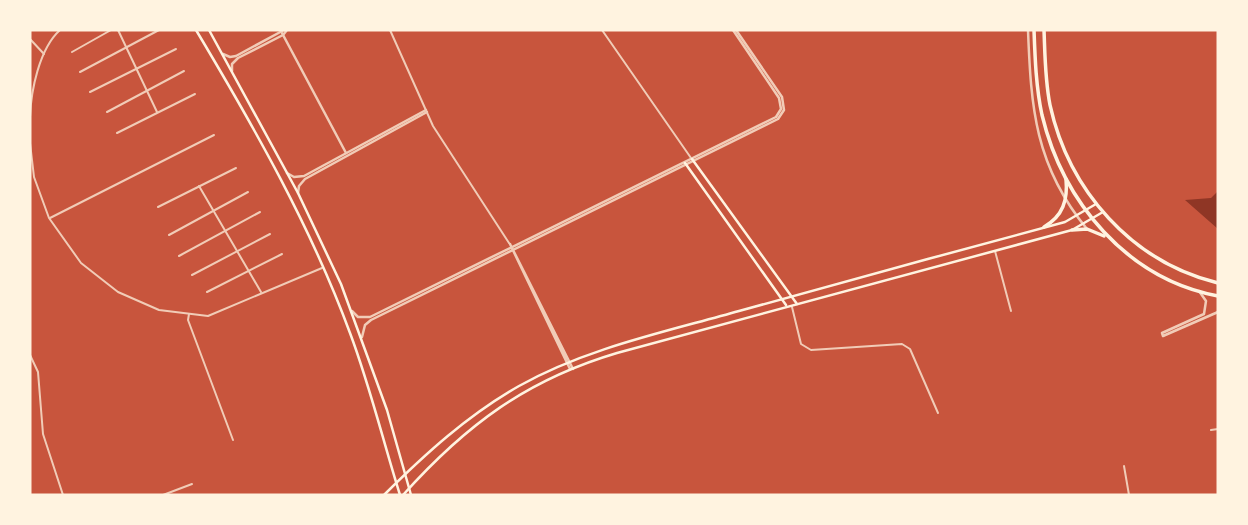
<svg xmlns="http://www.w3.org/2000/svg" width="1248" height="525" font-family="'Libre Baskerville',serif">
<rect width="100%" height="100%" fill="#c8553d"/>
<polygon fill="#8f3625" points="1218,191 1218,229 1185,200 1211,198"/>
<g fill="none" stroke-linecap="round" stroke-linejoin="round">
<polyline stroke="#f1ccb7" stroke-width="2" points="50,218 214,135"/>
<g stroke="#f1ccb7" stroke-width="2">
<polyline points="118,30 157,112"/>
<polyline points="390,30 433,126 509,243"/>
<polyline points="602,30 691,158"/>
<polyline points="30,39 44,54"/>
<polyline points="72,52 111,30"/>
<polyline points="80,72 159,30"/>
<polyline points="90,92 176,49"/>
<polyline points="107,112 184,71"/>
<path d="M 30,117 C 31,91 39,49 60,30"/>
<polyline points="117,133 195,94"/>
<polyline points="30,143 34,177 49,218 81,263 118,292 159,310 208,316 322,268"/>
<polyline points="199,186 261,292"/>
<polyline points="158,207 236,168"/>
<polyline points="169,235 248,192"/>
<polyline points="995,251 1011,311"/>
<polyline points="179,256 260,212"/>
<polyline points="192,275 270,234"/>
<polyline points="207,292 282,254"/>
<polyline points="792,307 801,344 811,350 902,344 910,349 938,413"/>
<polyline points="189,314 188,320 233,440"/>
<polyline points="30,355 38,372 43,434 63,495"/>
<polyline points="1211,430 1218,429"/>
<polyline points="1124,466 1129,495"/>
<polyline points="163,495 192,484"/>
</g>
<g stroke="#f1ccb7" stroke-width="2.5">
<path d="M 1028,30 C 1031,108 1035,166 1087,229"/>
<polyline points="282,33 346,153"/>
<polyline points="223,54 230,57 236,56 284,30"/>
<polyline points="232,71 232,64 238,58 283,35 287,30"/>
<polyline points="287,173 294,177 304,176 426,110"/>
<polyline points="298,193 299,186 305,179 427,112"/>
<polyline points="1199,291 1206,301 1204,314 1162,333 1163,336 1218,312"/>
<polyline points="352,311 358,317 370,317 776,117 781,109 779,98 733,30"/>
<polyline points="362,337 365,325 371,320 778,119 784,110 782,97 736,30"/>
<polyline points="570,369 510,244 573,369"/>
</g>
<g stroke="#fff3e0" stroke-width="2.5">
<path d="M 196,30 C 254,127 311,227 350,333 C 370,386 383,441 400,495"/>
<polyline points="209,30 298,193 341,284 387,410 411,495"/>
<polyline points="692,159 797,304"/>
<polyline points="685,163 786,305"/>
<path d="M 384,495 C 425,454 468,415 519,386 C 587,348 665,332 739,311 C 848,281 956,251 1065,222 L 1096,204"/>
<path d="M 403,495 C 466,425 526,380 617,353 L 1072,230 L 1103,212"/>
</g>
<g stroke="#fff3e0" stroke-width="3.5">
<path d="M 1034,30 C 1035,58 1036,87 1042,115 C 1063,202 1127,279 1218,296"/>
<path d="M 1044,30 C 1045,55 1045,80 1050,105 C 1069,191 1132,262 1218,283"/>
<path d="M 1044,227 C 1063,216 1068,200 1066,179"/>
<polyline points="1072,230 1087,229 1104,236"/>
</g>
</g>
<rect width="1248" height="525" fill="none" stroke="#fff3e0" stroke-width="63"/>
</svg>
